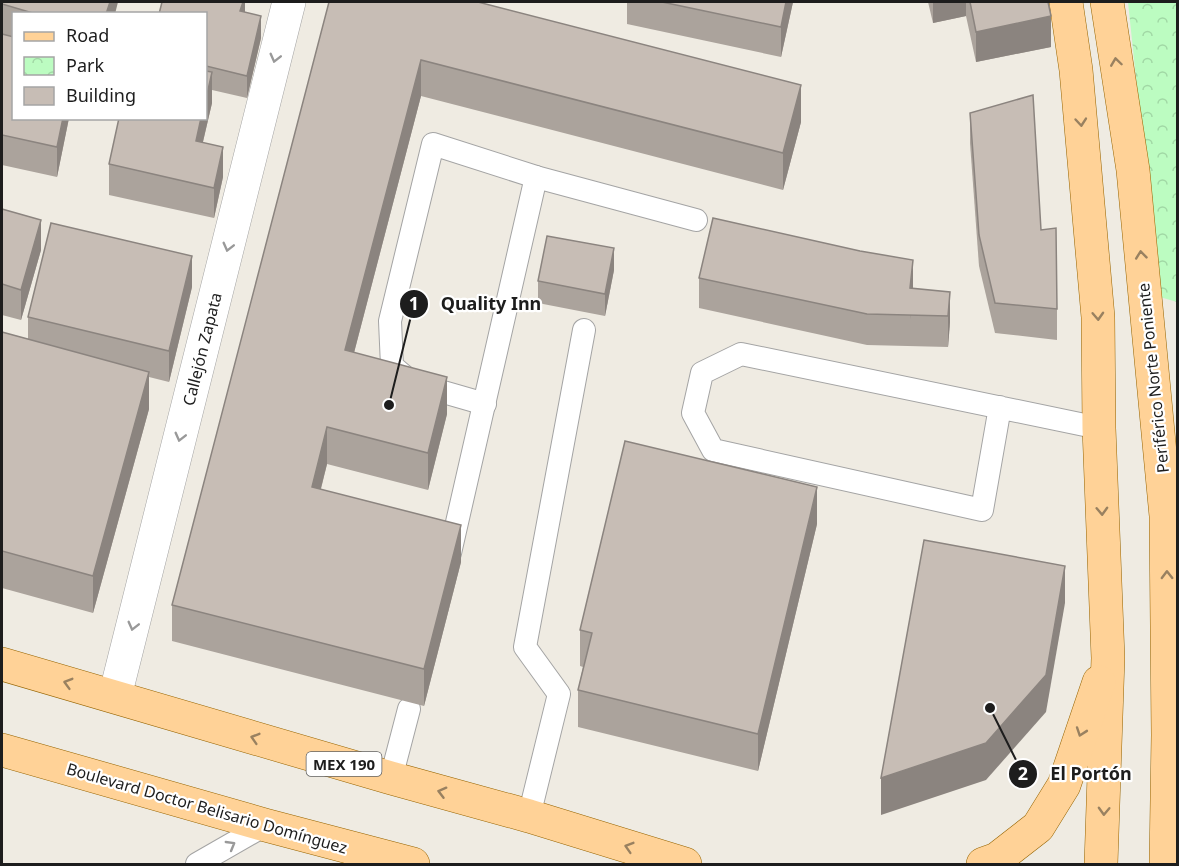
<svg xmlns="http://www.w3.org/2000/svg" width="1179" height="866" font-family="'Noto Sans',sans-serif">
<defs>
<pattern id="park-crowns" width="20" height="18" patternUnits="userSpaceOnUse" patternTransform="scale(1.5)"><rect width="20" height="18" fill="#bcfcc1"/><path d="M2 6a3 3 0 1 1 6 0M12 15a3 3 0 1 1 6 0" fill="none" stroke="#a1d8a5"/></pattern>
</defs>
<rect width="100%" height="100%" fill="#efebe2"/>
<polygon fill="url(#park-crowns)" points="1128,2 1177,2 1177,302 1153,295 1145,164"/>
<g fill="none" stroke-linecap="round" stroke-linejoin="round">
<g stroke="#a4a4a4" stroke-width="24">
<g id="service">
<polyline points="485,404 412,383 392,366 390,321 433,144 536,177 696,220"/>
<polyline points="1000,407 982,510 713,450 693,413 702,373 741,354 1099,428"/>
<polyline points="450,553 536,177"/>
<polyline points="391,778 409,709"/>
<polyline points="529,816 559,694 525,647 584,330"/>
<polyline points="197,864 265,825"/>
</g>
</g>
<g stroke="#a4a4a4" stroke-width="34">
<polyline id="minor" points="115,696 289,2"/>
</g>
<g stroke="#966400" stroke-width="34">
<g id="primary">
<polyline points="1066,2 1076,70 1098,317 1099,428 1108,658 1101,864"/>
<polyline points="1107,2 1133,170 1166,516 1168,735 1166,864"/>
<polyline points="2,664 391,778 529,816 685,864"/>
<polyline points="2,750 265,825 413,864"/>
<polyline points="983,864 997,859 1038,827 1064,785 1099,682"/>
</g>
</g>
<use href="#service" stroke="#fff" stroke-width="22"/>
<use href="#minor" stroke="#fff" stroke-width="33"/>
<use href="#primary" stroke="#ffd297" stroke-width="33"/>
</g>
<g fill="#aba39c">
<polygon points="2,2 115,14 14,14 14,118 69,118 57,177 2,165"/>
<polygon points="245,2 245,13 261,38 247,98 212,90 212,103 203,142 223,177 214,218 109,195 109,164 206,118 206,14"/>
<polygon points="329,2 801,122 783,190 421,96 354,353 447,414 428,490 327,464 321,489 461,562 424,706 172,641 172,605"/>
<polygon points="627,2 793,2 781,57 627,24"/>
<polygon points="928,2 1048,2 1051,47 976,62 966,16 933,23"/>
<polygon points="970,113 1041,230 1057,309 1057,340 995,333 979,266 970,143"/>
<polygon points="2,209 41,250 21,320 2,315"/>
<polygon points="614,270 605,316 538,303 538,281"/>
<polygon points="699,278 913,289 950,292 950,322 948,347 867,345 699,308"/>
<polygon points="192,287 169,382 149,377 149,409 93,613 2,588 2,332 28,339 28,317"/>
<polygon points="817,524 758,771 578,727 578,690 583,667 580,666 580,630"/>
</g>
<g fill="#8b847f">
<polygon points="110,2 118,2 115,14 106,14"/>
<polygon points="243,2 245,2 245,13 240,11"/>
<polygon points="786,2 793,2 781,57 781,27"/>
<polygon points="933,2 966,2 966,16 933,23"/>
<polygon points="261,16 261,38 247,98 247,76"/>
<polygon points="1051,16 1051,47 976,62 976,32"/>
<polygon points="421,60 421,96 345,387 345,350"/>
<polygon points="212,72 212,103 196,171 196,141 201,118 206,118 206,99"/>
<polygon points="801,85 801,122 783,190 783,153"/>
<polygon points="63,118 69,118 57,177 57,147"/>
<polygon points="223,147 223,177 214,218 214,188"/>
<polygon points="41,220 41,250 21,320 21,290"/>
<polygon points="614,248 614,270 605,316 605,294"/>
<polygon points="192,256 192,287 169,382 169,351"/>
<polygon points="913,260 913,291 910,319 910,288"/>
<polygon points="950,292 950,322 948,347 948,316"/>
<polygon points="149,372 149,409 93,613 93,576"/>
<polygon points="447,377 447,414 428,490 428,453"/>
<polygon points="327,427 327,464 312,523 312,487"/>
<polygon points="817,487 817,524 758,771 758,734"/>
<polygon points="461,525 461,562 424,706 424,669"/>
<polygon points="1065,566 1065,603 1046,712 986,780 881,815 881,778"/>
</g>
<g fill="#c7bdb5" stroke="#8b847f" stroke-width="1.5">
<polygon points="2,2 110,2 106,14 36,14 2,4"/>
<polygon points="162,2 243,2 240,11 261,16 247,76 206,66 206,14 159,14"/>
<polygon points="329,2 478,2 801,85 783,153 421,60 345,350 447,377 428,453 327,427 312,487 461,525 424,669 172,605"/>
<polygon points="662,2 786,2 781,27"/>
<polygon points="970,2 1048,2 1051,16 976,32"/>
<polygon points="2,34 14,37 14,118 63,118 57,147 2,135"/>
<polygon points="206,71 212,72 206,99"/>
<polygon points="1033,95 1041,230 1056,228 1057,309 995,303 979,235 970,113"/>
<polygon points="119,118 201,118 196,141 223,147 214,188 109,164"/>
<polygon points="2,209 41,220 21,290 2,284"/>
<polygon points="713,218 860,251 913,260 910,288 950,292 948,316 867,314 699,278"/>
<polygon points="51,223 192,256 169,351 28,317"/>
<polygon points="547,236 614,248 605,294 538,281"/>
<polygon points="2,332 149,372 93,576 2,551"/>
<polygon points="625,441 817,487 758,734 578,690 592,633 580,630"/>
<polygon points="924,540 1065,566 1046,675 986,743 881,778"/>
</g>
<defs><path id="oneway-chevron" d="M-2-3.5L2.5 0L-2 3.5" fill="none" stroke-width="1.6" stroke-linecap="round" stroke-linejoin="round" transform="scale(1.5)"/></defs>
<g stroke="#999">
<use href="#oneway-chevron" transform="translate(275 58) rotate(104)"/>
<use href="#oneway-chevron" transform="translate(228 247) rotate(104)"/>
<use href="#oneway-chevron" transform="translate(180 437) rotate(104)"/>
<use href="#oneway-chevron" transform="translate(133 626) rotate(104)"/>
<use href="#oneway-chevron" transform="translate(231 845) rotate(-30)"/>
</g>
<g stroke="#998160">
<use href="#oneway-chevron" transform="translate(1116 62) rotate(-98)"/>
<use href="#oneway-chevron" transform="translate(1081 122) rotate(85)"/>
<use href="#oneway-chevron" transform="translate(1141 255) rotate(-96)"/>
<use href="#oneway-chevron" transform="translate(1098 316) rotate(87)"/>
<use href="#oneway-chevron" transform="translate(1102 511) rotate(88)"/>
<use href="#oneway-chevron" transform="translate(1167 575) rotate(-91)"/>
<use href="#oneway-chevron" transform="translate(68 683) rotate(-164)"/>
<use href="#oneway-chevron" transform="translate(1081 732) rotate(109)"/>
<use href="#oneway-chevron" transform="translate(255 738) rotate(-163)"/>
<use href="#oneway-chevron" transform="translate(442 792) rotate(-165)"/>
<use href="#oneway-chevron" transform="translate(1104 811) rotate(92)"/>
<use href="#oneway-chevron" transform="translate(629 847) rotate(-163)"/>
</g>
<g text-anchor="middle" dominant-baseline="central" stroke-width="4.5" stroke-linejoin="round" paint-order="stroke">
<rect fill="#fff" stroke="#616161" stroke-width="1.5" x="306.5" y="752" width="75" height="24" rx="4.5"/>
<g font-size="15" font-weight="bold" fill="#1d1d1d">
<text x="344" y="764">MEX 190</text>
</g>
<g font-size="16" fill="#1d1d1d" stroke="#fff">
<text transform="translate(202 349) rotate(-76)">Callejón Zapata</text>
<text transform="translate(1153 378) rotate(-96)">Periférico Norte Poniente</text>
<text transform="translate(207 808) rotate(16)">Boulevard Doctor Belisario Domínguez</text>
</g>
</g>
<path fill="none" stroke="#1d1d1d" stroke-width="2" d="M389 405L414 304M990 708L1023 774"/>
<g fill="#1d1d1d" stroke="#fff" stroke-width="2">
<circle cx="389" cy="405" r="6"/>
<circle cx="990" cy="708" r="6"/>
<circle cx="414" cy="304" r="15"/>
<circle cx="1023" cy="774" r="15"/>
</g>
<g font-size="18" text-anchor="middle" font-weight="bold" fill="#fff">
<text x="414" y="310">1</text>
<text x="1023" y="780">2</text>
</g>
<g font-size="18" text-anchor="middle" font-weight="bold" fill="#1d1d1d" stroke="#fff" stroke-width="4.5" stroke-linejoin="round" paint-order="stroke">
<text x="491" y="310">Quality Inn</text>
<text x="1091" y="780">El Portón</text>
</g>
<rect width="1179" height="866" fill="none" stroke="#1d1d1d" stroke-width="6"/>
<rect x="12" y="12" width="195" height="108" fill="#ffffff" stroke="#a5a5a5" stroke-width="1.5"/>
<rect x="24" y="32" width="30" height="9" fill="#ffd297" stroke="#a5a5a5" stroke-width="1.5"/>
<text x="66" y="42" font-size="18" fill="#1d1d1d">Road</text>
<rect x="24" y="57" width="30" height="18" fill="url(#park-crowns)" stroke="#a5a5a5" stroke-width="1.5"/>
<text x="66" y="72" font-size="18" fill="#1d1d1d">Park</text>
<rect x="24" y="87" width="30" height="18" fill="#c7bdb5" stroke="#a5a5a5" stroke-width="1.5"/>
<text x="66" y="102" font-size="18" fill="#1d1d1d">Building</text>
</svg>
